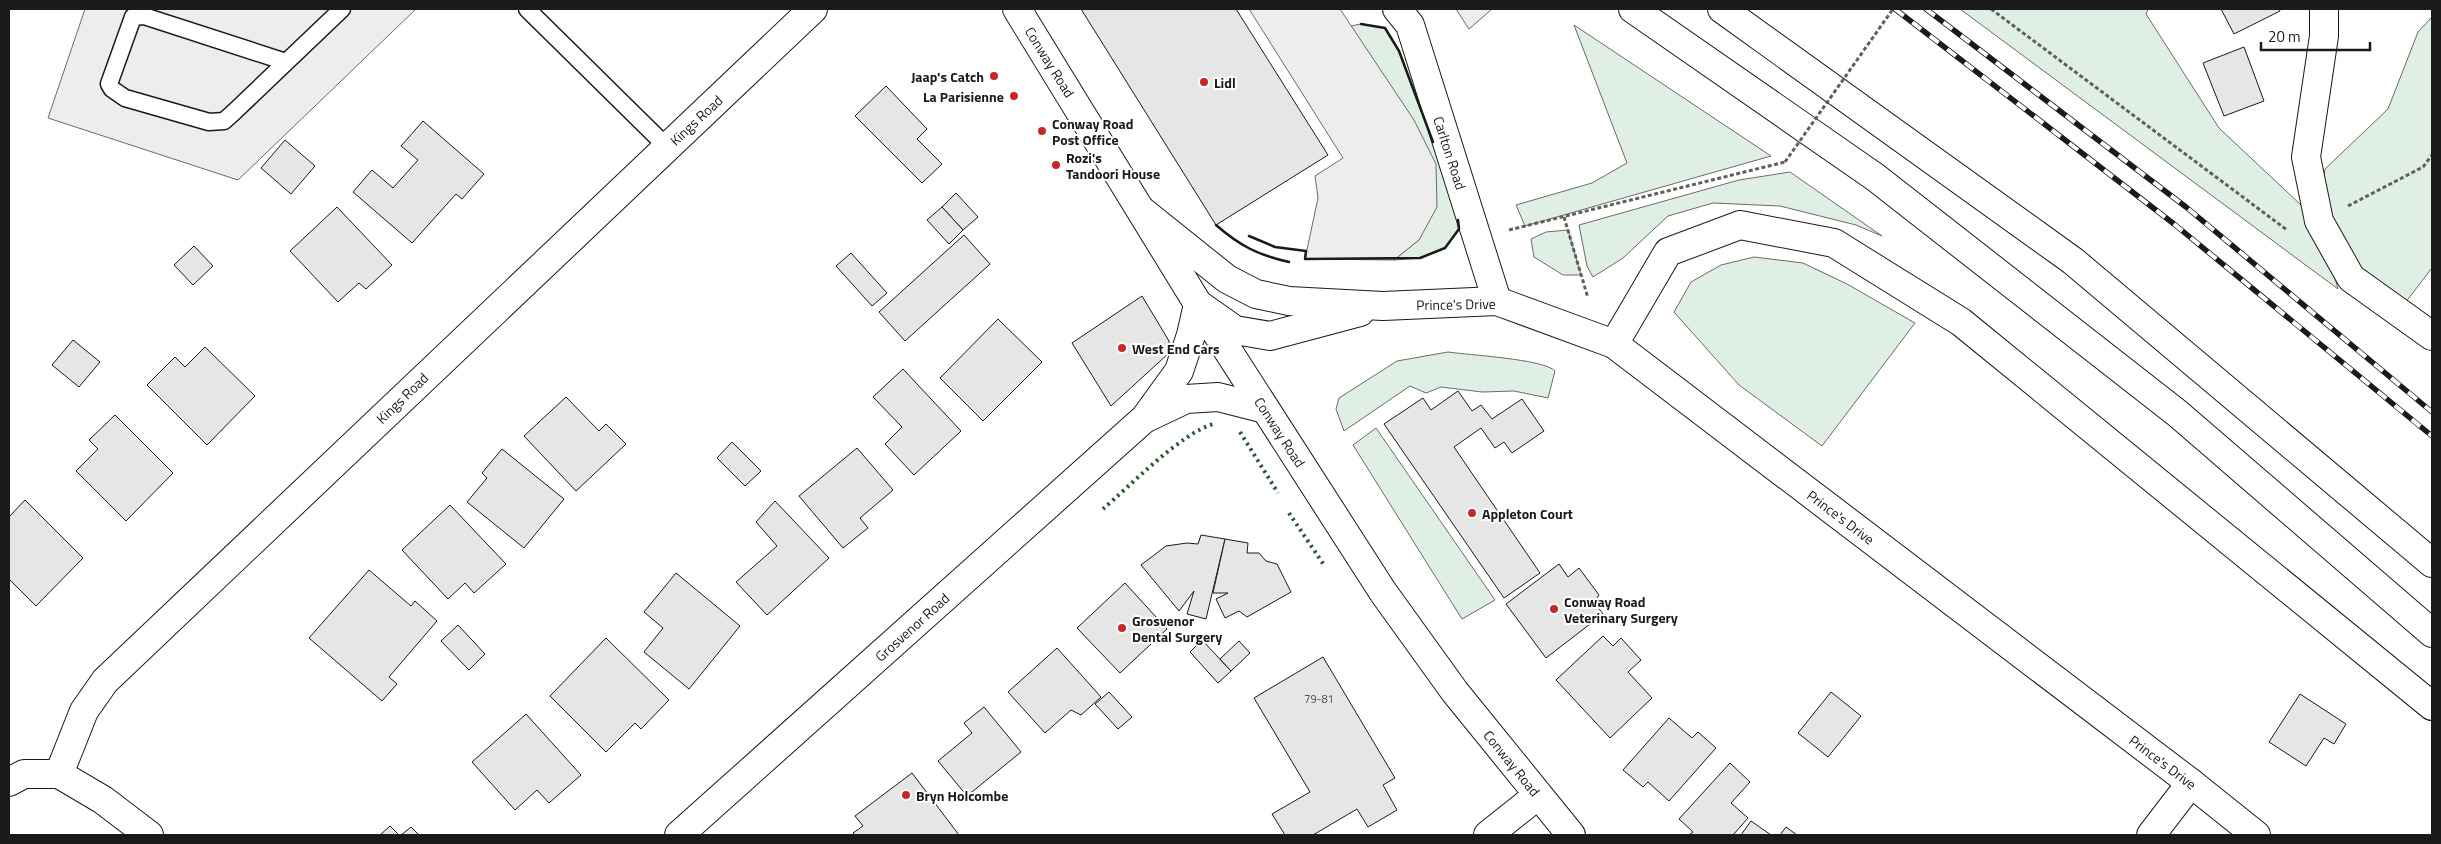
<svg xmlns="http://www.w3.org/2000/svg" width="2441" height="844" font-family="'Titillium Web',sans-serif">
<rect width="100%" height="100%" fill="#fff"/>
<g fill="#e0efe3" stroke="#6a6a6a">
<polygon points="1960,9 2148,9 2146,14 2219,128 2318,221 2325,169 2388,109 2418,32 2432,17 2432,268 2398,312 2320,224 2338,289"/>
<polygon points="1361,24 1385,28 1399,51 1457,209 1459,229 1445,248 1420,258 1394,260 1419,240 1351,26"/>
<polygon points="1574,25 1771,156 1525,226 1516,205 1592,183 1627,163"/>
<polygon points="1790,172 1882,236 1856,225 1780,206 1713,203 1668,216 1623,258 1593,277 1587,266 1579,225 1739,180"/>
<polygon points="1568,230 1581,275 1563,275 1534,257 1531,239 1546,232"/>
<polygon points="1754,257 1803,263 1847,284 1915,323 1822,446 1739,385 1674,312 1691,282 1721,265"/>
<path d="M 1448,352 C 1468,355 1544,359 1555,371 L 1548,398 L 1514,391 L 1482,392 L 1441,387 L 1426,393 L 1410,386 L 1344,431 L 1336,409 L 1339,398 L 1397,361 Z"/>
<polygon points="1376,428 1495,600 1462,619 1353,445"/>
</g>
<g fill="#ededed" stroke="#6a6a6a">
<polygon points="85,9 416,9 238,180 48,118"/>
<polygon points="1249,9 1340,9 1414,120 1436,164 1437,207 1419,240 1394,260 1305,259 1318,198 1315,176 1343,158"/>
<polygon points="1456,9 1492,9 1469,29"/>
</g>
<g fill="#e6e6e6" stroke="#1a1a1a">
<polygon points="1081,9 1236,9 1328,155 1216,225"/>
<polygon points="2221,9 2279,9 2280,11 2234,34"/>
<polygon points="2244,47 2264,101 2224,116 2203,63"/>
<polygon points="886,86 927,129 917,139 942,164 922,183 855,116"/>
<polygon points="423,121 484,174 462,199 456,194 412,243 353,192 372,170 393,188 418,160 401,146"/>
<polygon points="285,140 315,166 291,194 261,168"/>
<polygon points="956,193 978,217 963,230 942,207"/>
<polygon points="337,207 392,265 366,289 359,283 338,302 290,251"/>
<polygon points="942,207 963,230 949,244 927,220"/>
<polygon points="964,235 990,264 905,341 879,312"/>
<polygon points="194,246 213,266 193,285 174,265"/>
<polygon points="851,253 887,293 872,306 836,266"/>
<polygon points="1142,296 1169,341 1169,353 1111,406 1072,343"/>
<polygon points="998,319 1042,362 983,421 940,378"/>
<polygon points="73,340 100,362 79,387 52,365"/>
<polygon points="205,347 255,396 207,445 147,385 175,357 185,367"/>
<polygon points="903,369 961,431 914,475 885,444 902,427 873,397"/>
<polygon points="1458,391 1472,411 1481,405 1492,419 1522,399 1544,431 1512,453 1504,442 1495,448 1481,428 1454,447 1540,573 1504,598 1384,424 1423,398 1431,410"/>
<polygon points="566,397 599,431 606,424 626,444 576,491 524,436"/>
<polygon points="115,415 173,473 126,521 76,471 98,449 89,440"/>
<polygon points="732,442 761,471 745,486 717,458"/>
<polygon points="857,448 893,490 860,518 868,528 843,548 799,496"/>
<polygon points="502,449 564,499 524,548 467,502 487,478 482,473"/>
<polygon points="25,500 83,558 36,606 9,579 9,517"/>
<polygon points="775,501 829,558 767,615 736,582 777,546 756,522"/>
<polygon points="450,505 506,564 474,593 465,583 448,599 402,550"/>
<polygon points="1201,535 1225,539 1206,619 1187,614 1194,591 1179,611 1141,565 1166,546 1187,543 1198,544"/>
<polygon points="1225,539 1248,543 1247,553 1259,553 1266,561 1277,564 1291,592 1247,617 1239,611 1225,618 1216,599 1228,593 1213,593"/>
<polygon points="1559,564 1568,577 1579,568 1599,595 1594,602 1603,614 1546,658 1506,604"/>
<polygon points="369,570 411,606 415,601 437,621 389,677 397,684 382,701 309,638"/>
<polygon points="676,573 740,626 689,689 644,652 663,628 644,612"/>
<polygon points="1125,583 1167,629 1120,673 1077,628"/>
<polygon points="458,625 485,654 469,670 441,641"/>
<polygon points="1603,636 1613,646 1621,638 1641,660 1628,672 1652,698 1610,738 1556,680"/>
<polygon points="606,638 669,700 641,729 635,723 606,752 550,696"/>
<polygon points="1202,640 1231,671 1218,683 1190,652"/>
<polygon points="1239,641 1250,653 1231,671 1220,659"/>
<polygon points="1057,648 1101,697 1081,715 1071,710 1045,733 1008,692"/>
<polygon points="1323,657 1395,778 1383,785 1397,810 1368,827 1357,809 1313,835 1285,835 1272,814 1310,792 1254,698"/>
<polygon points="1109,692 1132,717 1118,729 1095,704"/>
<polygon points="1831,692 1861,716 1828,757 1798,733"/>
<polygon points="2300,694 2346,724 2334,744 2324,738 2306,766 2269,742"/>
<polygon points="984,707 1021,752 967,796 938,761 972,733 964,723"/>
<polygon points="526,714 581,775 549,803 537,790 515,810 472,762"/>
<polygon points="1669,718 1692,738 1698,732 1716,748 1669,801 1648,782 1643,787 1623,770"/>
<polygon points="1730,763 1750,782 1731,803 1748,818 1733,835 1689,835 1693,832 1679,819"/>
<polygon points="912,773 959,835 855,835 853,833 863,826 855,816"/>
<polygon points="1751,821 1771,835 1741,835"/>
<polygon points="390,826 399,835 380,835"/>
<polygon points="411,827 419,835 401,835"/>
<polygon points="1786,827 1797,835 1780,835"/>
</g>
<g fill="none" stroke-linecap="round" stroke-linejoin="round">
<g stroke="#1a1a1a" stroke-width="19">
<g id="service">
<polyline points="527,9 667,147"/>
<polyline points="286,62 144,16 133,17 109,84 112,89 125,98 209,122 224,121 234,112 342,9"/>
</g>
</g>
<g stroke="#1a1a1a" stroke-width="30">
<g id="minor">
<polyline points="1397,9 1410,25 1497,301"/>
<polyline points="2324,9 2324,36 2306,157 2319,221 2351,278 2432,336"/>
<polyline points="1488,835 1538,795"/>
<polyline points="2151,835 2191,783"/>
</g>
</g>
<g stroke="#1a1a1a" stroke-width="30">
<g id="secondary">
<polyline points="1142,211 1227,279 1256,294 1289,301 1383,306 1497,301 1614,344 2191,783 2256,835"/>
<polyline points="1146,418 1186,399 1218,397 1265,409"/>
<polyline points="59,774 84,711 105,681 813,9"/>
<polyline points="59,774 103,800 149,835"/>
<polyline points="9,782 24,774 59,774"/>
<polyline points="679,835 1145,418 1179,371 1191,335 1198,304 1235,330 1270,336 1360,312"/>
</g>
</g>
<g stroke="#1a1a1a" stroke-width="30">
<polyline id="primary" points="1017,9 1198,304 1383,592 1455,692 1571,835"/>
</g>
<g stroke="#1a1a1a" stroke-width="30">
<g id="trunk">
<polyline points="1633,9 1875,177 2177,413 2432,633"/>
<polyline points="1722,9 2073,261 2432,563"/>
<polyline points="1614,344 1668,252 1740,225 1834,243 1961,322 2432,706"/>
</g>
</g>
<g stroke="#5f5f5f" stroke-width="3" stroke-dasharray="4 2.5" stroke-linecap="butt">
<polyline points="1991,9 2287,230"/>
<polyline points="2348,206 2423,167 2432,155"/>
<polyline points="1564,217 1588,298"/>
<polyline points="1509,230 1785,162"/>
</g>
<use href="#service" stroke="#fff" stroke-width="16"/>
<use href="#minor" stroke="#fff" stroke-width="28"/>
<use href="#secondary" stroke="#fff" stroke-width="28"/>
<use href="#primary" stroke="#fff" stroke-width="28"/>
<use href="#trunk" stroke="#fff" stroke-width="28"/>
<g stroke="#1a1a1a" stroke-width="5.5">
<g id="rail">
<polyline points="1895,9 2174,224 2432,436"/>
<polyline points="1926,9 2186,207 2432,412"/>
</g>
</g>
<use href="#rail" stroke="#fff" stroke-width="4" stroke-dasharray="11" stroke-linecap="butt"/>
<polyline stroke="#5f5f5f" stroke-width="3" stroke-dasharray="4 2.5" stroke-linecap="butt" points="1785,162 1893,9"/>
<g stroke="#2b5a34" stroke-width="4" stroke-dasharray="2.5 4" stroke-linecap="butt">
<polyline points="1240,432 1278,493"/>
<path d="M 1103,509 C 1130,486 1182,432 1214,424"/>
<polyline points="1289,513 1324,565"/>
</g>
<g stroke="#1a1a1a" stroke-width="2.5">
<polyline points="1361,24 1385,28 1399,51 1433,142"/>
<path d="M 1216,225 C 1240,246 1258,255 1289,262"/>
<polyline points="1249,236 1275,247 1306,251 1305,259 1420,258 1445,248 1459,229 1458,220"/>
</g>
</g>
<g fill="#c62828" stroke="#fff" stroke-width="2">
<circle cx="994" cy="76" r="5"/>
<circle cx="1204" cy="82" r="5"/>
<circle cx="1014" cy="96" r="5"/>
<circle cx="1042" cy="131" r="5"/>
<circle cx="1056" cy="165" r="5"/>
<circle cx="1122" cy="348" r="5"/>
<circle cx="1472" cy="513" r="5"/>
<circle cx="1554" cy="609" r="5"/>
<circle cx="1122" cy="628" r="5"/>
<circle cx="906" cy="795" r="5"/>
</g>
<g text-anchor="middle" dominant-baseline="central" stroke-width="4" stroke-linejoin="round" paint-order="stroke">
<g font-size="11" fill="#4d4d4d">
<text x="1319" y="699">79-81</text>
</g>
<g font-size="14" fill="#1a1a1a" stroke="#fff">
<text transform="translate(1050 62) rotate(58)">Conway Road</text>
<text transform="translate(696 120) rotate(-43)">Kings Road</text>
<text transform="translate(1450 153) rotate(72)">Carlton Road</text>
<text transform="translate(1456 304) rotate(-1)">Prince's Drive</text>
<text transform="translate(402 398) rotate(-44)">Kings Road</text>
<text transform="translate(1280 432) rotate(57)">Conway Road</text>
<text transform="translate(1841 517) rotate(37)">Prince's Drive</text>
<text transform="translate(912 627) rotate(-42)">Grosvenor Road</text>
<text transform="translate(2163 762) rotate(37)">Prince's Drive</text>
<text transform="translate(1512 763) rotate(51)">Conway Road</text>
</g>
<g font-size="14" font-weight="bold" fill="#1a1a1a" stroke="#fff" text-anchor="start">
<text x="984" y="76" text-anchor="end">Jaap's Catch</text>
<text x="1214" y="82">Lidl</text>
<text x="1004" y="96" text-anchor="end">La Parisienne</text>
<text x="1052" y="123">Conway Road<tspan x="1052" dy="16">Post Office</tspan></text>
<text x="1066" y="157">Rozi's<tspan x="1066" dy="16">Tandoori House</tspan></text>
<text x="1132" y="348">West End Cars</text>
<text x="1482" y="513">Appleton Court</text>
<text x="1564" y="601">Conway Road<tspan x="1564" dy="16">Veterinary Surgery</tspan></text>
<text x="1132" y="620">Grosvenor<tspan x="1132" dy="16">Dental Surgery</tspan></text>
<text x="916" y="795">Bryn Holcombe</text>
</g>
</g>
<rect width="2441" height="844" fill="none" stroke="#1a1a1a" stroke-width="20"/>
<path d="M2261 42v8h109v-8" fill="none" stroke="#1a1a1a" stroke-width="2.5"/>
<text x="2268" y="42" font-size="15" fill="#1a1a1a" stroke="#ffffff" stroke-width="4" paint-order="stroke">20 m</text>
</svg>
